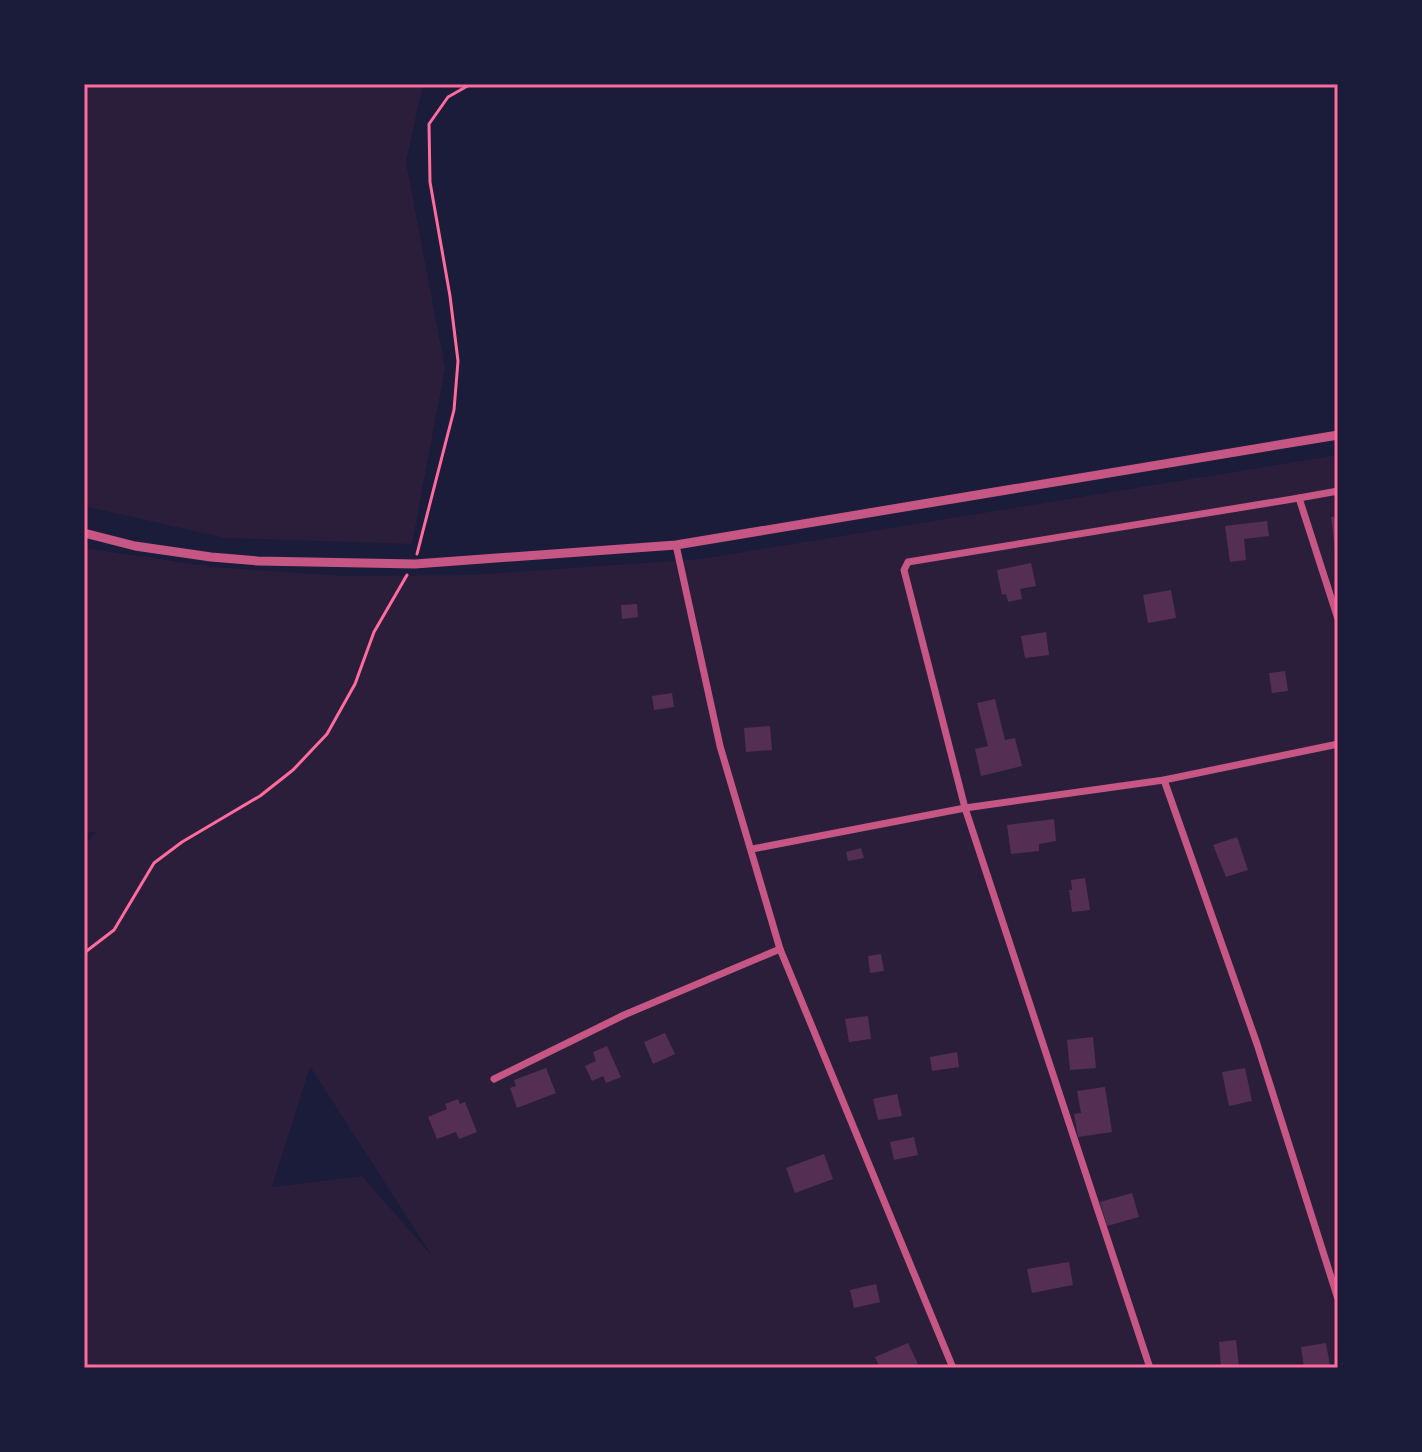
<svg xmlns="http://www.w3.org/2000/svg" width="1422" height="1452" font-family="Literata,serif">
<rect width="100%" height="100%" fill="#1b1b3a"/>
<g fill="#2a1e3b" fill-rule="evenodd">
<polygon points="84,84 423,84 406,162 445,368 412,544 225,538 84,506"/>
<path d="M 1338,455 L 1338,1368 L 84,1368 L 84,844 L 96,832 L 84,833 L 84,548 L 213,567 L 343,576 L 471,575 L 701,559 ZM 310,1067 L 311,1068 L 432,1256 L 362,1176 L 272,1187 Z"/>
</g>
<g fill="#542f53">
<polygon points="1338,516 1338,557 1336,557 1331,517"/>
<polygon points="1267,521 1269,536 1244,539 1246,560 1230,562 1225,526"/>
<polygon points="1031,563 1036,586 1020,589 1022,599 1008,602 1006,594 1002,595 997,570"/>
<polygon points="1171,590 1176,618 1148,623 1143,595"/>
<polygon points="637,604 638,617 622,619 621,605"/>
<polygon points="1046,632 1049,655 1025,658 1021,636"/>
<polygon points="1285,671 1288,691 1272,693 1269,673"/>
<polygon points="672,693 674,707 654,710 652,696"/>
<polygon points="995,699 1005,740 1015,738 1022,766 981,776 975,749 988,746 977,703"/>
<polygon points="770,726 772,750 746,752 744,728"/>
<polygon points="1054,819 1056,841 1039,844 1039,851 1011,854 1007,825"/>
<polygon points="1237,837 1248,870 1226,877 1213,845"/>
<polygon points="861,848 864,858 848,861 846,852"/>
<polygon points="1085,878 1090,910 1072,912 1069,890 1072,890 1071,880"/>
<polygon points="881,954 884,971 870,973 868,956"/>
<polygon points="868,1016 871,1039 849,1042 845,1019"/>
<polygon points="665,1033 675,1054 653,1064 644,1042"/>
<polygon points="1093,1037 1096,1068 1070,1070 1067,1040"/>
<polygon points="607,1046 621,1077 606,1083 603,1076 592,1081 585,1066 596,1061 593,1052"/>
<polygon points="957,1052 959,1067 932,1071 930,1057"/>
<polygon points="546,1068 556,1093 517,1108 510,1088 516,1086 514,1080"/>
<polygon points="1245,1068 1252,1101 1229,1106 1222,1072"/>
<polygon points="1105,1087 1112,1132 1078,1137 1074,1114 1081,1113 1077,1091"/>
<polygon points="897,1094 902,1116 878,1120 873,1099"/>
<polygon points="458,1099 460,1104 465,1102 477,1132 459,1139 456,1132 437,1139 428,1117 447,1109 445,1104"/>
<polygon points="914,1137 918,1155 894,1160 890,1142"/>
<polygon points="824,1154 833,1179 795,1193 786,1168"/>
<polygon points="1132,1193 1139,1217 1107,1226 1100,1202"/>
<polygon points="1069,1262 1073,1285 1032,1293 1027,1269"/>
<polygon points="876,1284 880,1302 854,1308 850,1290"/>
<polygon points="1236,1340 1239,1367 1221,1368 1219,1342"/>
<polygon points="908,1343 918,1364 909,1368 880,1368 875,1357"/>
<polygon points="1326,1343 1330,1366 1304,1368 1301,1347"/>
</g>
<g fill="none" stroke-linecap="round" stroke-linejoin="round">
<g stroke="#ff6b9d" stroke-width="3">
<polyline points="417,554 454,410 458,361 450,296 430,182 429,124 448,97 471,84"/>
<polyline points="84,953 114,930 154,863 182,842 260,796 293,770 327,734 355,684 374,632 407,575"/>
</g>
<g stroke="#c65784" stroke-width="7">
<polyline points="1338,491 1299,498 1338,619"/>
<polyline points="676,545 720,746 780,949 953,1368"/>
<polyline points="1164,780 1257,1044 1338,1299"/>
<polyline points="752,849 965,808 1164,780 1338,744"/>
<polyline points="494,1079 624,1015 780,949"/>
<polyline points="1150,1368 965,808 904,570 908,562 1299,498"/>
</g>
<polyline stroke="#c65784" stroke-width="9" points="84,533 135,546 211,557 258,561 415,564 676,545 1338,435"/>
</g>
<rect width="1422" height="1452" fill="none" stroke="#1b1b3a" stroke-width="172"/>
<rect x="86" y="86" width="1250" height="1280" fill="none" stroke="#ff6b9d" stroke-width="3"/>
</svg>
